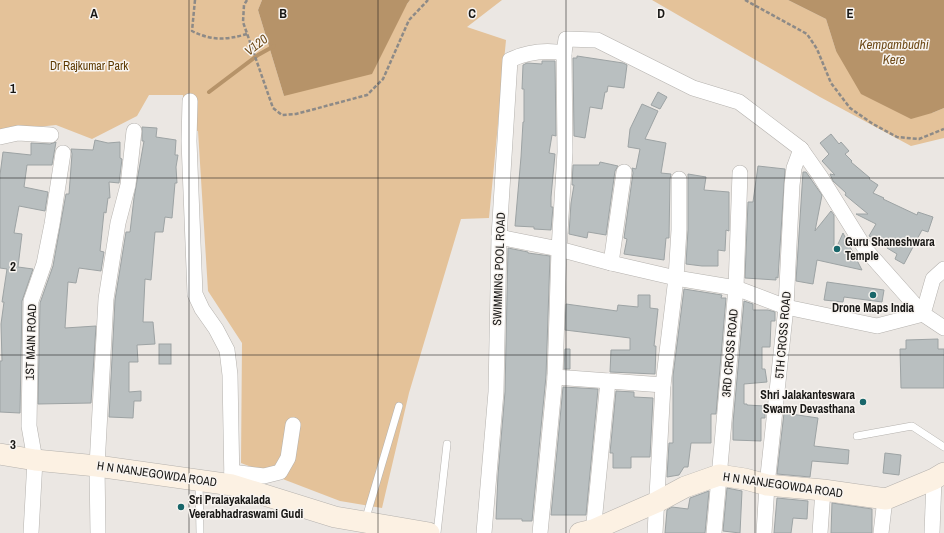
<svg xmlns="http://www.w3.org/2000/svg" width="944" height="533" font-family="'Archivo Narrow',sans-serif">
<rect width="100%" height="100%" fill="#ebe7e3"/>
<g fill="#e4c299">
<polygon points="0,0 262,0 258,10 284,96 407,4 410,0 502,0 467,27 506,40 489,218 461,219 409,393 382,508 340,501 241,463 242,343 208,291 198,131 183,130 183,95 149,95 137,116 92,139 56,125 0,131"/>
<polygon points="652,0 788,0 826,19 836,51 932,113 944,108 944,138 911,146 820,97"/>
</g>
<g fill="#b69369">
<polygon points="262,0 410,0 407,4 372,74 284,96 258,10"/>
<polygon points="788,0 944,0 944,108 932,113 911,119 861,94 836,51 826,19"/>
</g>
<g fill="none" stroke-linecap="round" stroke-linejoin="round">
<polyline stroke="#b69369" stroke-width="4" points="209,92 258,55 274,46"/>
</g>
<g fill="#b9bfc0" stroke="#9da3a4">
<polygon points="577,56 623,63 627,65 624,88 608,86 607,92 605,92 602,109 590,107 585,138 574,136 573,58 577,58"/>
<polygon points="542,61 555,61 556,136 552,135 549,153 555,154 551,197 551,207 553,207 551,230 534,229 534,227 515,226 521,157 523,122 524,122 524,89 522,89 523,65 527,63 542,64"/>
<polygon points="658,92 667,97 660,109 651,105"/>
<polygon points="642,104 658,111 645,139 666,143 661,173 671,174 670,179 669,238 666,238 664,260 624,254 627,239 624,238 633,173 632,168 636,169 640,149 628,147 630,129"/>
<polygon points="142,127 157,128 156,137 176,140 175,155 178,155 176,167 177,183 175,183 172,218 165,217 163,232 155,232 151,280 145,279 143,322 153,322 155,344 137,345 138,362 129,362 129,392 141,391 141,401 134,401 133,418 109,417 115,300 126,232 130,232 134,198 144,141 142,141"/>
<polygon points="831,134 839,144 841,142 849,151 845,154 852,161 851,162 870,178 869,179 878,185 873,193 884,198 883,199 917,215 918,212 933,217 928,232 922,230 904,264 895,259 897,254 887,248 888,246 869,236 876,224 856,214 868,214 845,195 846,193 833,181 830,174 835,175 822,161 829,154 820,143"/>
<polygon points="95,140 108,143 120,142 120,158 122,159 119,183 109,182 110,198 108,198 106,213 104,212 100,251 104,252 101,271 79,268 76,283 68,282 65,328 96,326 91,403 38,404 40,303 53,266 66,194 69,194 72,154 71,149 93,150"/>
<polygon points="56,142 52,165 27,165 24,187 48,192 45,211 19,206 14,233 22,234 18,267 33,269 22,301 20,413 0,412 0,361 2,361 1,324 4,302 2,302 7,269 0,268 0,175 3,152 31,155 31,143 50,144"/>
<polygon points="600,162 618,166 615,171 606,235 588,232 587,238 569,234 571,203 574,185 572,185 573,165 599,165"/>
<polygon points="758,166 785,169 778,278 776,277 776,280 745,278 748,202 753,202"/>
<polygon points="803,172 806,172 822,195 815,231 831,211 834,215 834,253 843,233 862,270 817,260 813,284 796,281"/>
<polygon points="688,174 706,177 704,190 729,192 729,231 726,230 725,251 718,250 718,266 702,266 686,264 688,230"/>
<polygon points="508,248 528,252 528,253 550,256 546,376 532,521 522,521 522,519 496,519 498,475 505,392"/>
<polygon points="827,282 884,290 882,302 844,297 843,302 824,300"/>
<polygon points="684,289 722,295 721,298 726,298 716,414 711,414 711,443 691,443 688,467 684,467 679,475 667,477 669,443 673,443 673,376"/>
<polygon points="638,295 650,295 650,308 658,309 654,346 656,346 655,374 610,372 611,350 630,350 630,338 565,330 566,304 617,311 618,305 638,307"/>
<polygon points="744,301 753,304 753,310 768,310 775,312 775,321 771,321 770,347 762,347 762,369 765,369 767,382 744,384 744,404 747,404 747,405 765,406 765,418 761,418 761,441 733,440 733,423"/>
<polygon points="938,339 938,349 944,349 944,388 901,388 900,349 906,349 906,340"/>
<rect x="159" y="344" width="12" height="20"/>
<polygon points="565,349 570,349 570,369 564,369"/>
<polygon points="563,387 598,389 586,515 551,515"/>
<polygon points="616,391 634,392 634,397 653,398 650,457 631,457 631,468 613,468 613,453 610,453"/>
<polygon points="784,413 818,418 814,446 849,450 848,464 812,461 810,477 777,474"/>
<polygon points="885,453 901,455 899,475 883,473"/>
<polygon points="727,488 742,491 740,533 723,531"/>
<polygon points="709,491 705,533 665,533 667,510 672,507 688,509 690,498"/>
<polygon points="777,498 808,501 807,519 793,518 791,533 774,533"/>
<polygon points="832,503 872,509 872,533 831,533"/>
</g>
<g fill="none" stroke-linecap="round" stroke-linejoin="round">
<g stroke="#b5b2ae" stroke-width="8">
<g id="lane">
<polyline points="857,436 912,426 944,447"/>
<polyline points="199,482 200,533"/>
<polyline points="365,521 399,406"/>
<polyline points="437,533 447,444"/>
</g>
</g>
<g stroke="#b5b2ae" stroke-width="16">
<g id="street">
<polyline points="190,101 189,141 195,294 202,309 216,329 227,350 230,375 232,485"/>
<polyline points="0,137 18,133 51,135"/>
<polyline points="499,237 559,249 611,263 676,278 736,288 786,307 877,326 923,314 866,250 820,176 801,149"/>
<polyline points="611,263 624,172"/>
<polyline points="944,269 933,279 923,314 944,328"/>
<polyline points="555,377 663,385"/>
<polyline points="232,472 264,476 280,472 288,458 293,425"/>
<polyline points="31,533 35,460 29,426 31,301 44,264 52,224 63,153"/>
<polyline points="98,533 97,466 106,299 118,223 128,185 134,131"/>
<path d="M 484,533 L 496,392 L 499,237 L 510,60 C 527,52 546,50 564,53"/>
<polyline points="540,533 555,377 559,249 565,152 564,53 566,39 597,40 693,88 739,102 801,149 794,168 792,185 786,307 767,485 764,533"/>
<polyline points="593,533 608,381"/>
<polyline points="655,533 663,385 676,278 679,230 679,179"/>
<polyline points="714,533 736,288 740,173"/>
<polyline points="820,533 823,490"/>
<polyline points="881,533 885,499"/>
<polyline points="932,533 934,479"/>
</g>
</g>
<g stroke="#b5b2ae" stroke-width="22">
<g id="secondary">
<polyline points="0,454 35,460 97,466 232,485 335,517 429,533"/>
<polyline points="580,533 593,530 657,502 685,487 719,475 745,479 767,485 823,490 886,499 934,479 944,473"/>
</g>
</g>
<g stroke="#8d8a87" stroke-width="2.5" stroke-dasharray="4 2" stroke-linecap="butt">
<path d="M 195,0 L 192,31 C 212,41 226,40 247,34"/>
<polyline points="247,0 244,5 243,22 273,108 282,115 296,114 367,95 383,79 409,20 428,0"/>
<polyline points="745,0 807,34 817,49 831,83 850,108 873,124 897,137 919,139 944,129"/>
</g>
<use href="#lane" stroke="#fff" stroke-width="7"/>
<use href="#street" stroke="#fff" stroke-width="15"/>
<use href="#secondary" stroke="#fcf1e3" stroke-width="21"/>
</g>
<path fill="none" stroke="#181715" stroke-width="1" stroke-opacity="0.55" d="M 189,0 L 189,533M 378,0 L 378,533M 566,0 L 566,533M 755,0 L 755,533M 0,178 L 944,178M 0,355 L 944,355"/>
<g fill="#18666a" stroke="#f8f4f0" stroke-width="1.5">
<circle cx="837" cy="249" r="4"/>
<circle cx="873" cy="295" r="4"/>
<circle cx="863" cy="402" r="4"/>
<circle cx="181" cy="507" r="4"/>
</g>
<g text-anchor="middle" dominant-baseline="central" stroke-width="3" stroke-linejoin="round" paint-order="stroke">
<g font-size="12" fill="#5c3900" stroke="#f8f4f0">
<text x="89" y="66">Dr Rajkumar Park</text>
</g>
<g font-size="12" font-weight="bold" fill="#181715" stroke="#f8f4f0" text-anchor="start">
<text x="845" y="242">Guru Shaneshwara<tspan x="845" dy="14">Temple</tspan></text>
<text x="873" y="308" text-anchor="middle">Drone Maps India</text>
<text x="855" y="395" text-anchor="end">Shri Jalakanteswara<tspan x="855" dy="14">Swamy Devasthana</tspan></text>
<text x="189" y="500">Sri Pralayakalada<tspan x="189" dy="14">Veerabhadraswami Gudi</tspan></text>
</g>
<g font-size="12" fill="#181715" stroke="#f8f4f0">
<text transform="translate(499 269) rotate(-88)">SWIMMING POOL ROAD</text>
<text transform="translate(783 335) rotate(-85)">5TH CROSS ROAD</text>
<text transform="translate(31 342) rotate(-88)">1ST MAIN ROAD</text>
<text transform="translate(730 353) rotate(-85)">3RD CROSS ROAD</text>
<text transform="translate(157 474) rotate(8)">H N NANJEGOWDA ROAD</text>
<text transform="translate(783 485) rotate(8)">H N NANJEGOWDA ROAD</text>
</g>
<g font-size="13" font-style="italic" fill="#6f4b19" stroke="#f8f4f0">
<text x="894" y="44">Kempambudhi<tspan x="894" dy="15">Kere</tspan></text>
<text transform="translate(256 45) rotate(-38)">V120</text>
</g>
</g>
<g font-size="13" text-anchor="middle" font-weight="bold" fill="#181715" stroke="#f8f4f0" stroke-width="3" stroke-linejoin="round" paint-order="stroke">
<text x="94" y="18">A</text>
<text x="283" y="18">B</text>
<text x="472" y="18">C</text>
<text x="661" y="18">D</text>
<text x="850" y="18">E</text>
<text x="13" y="93">1</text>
<text x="13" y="271">2</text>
<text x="13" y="449">3</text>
</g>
</svg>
